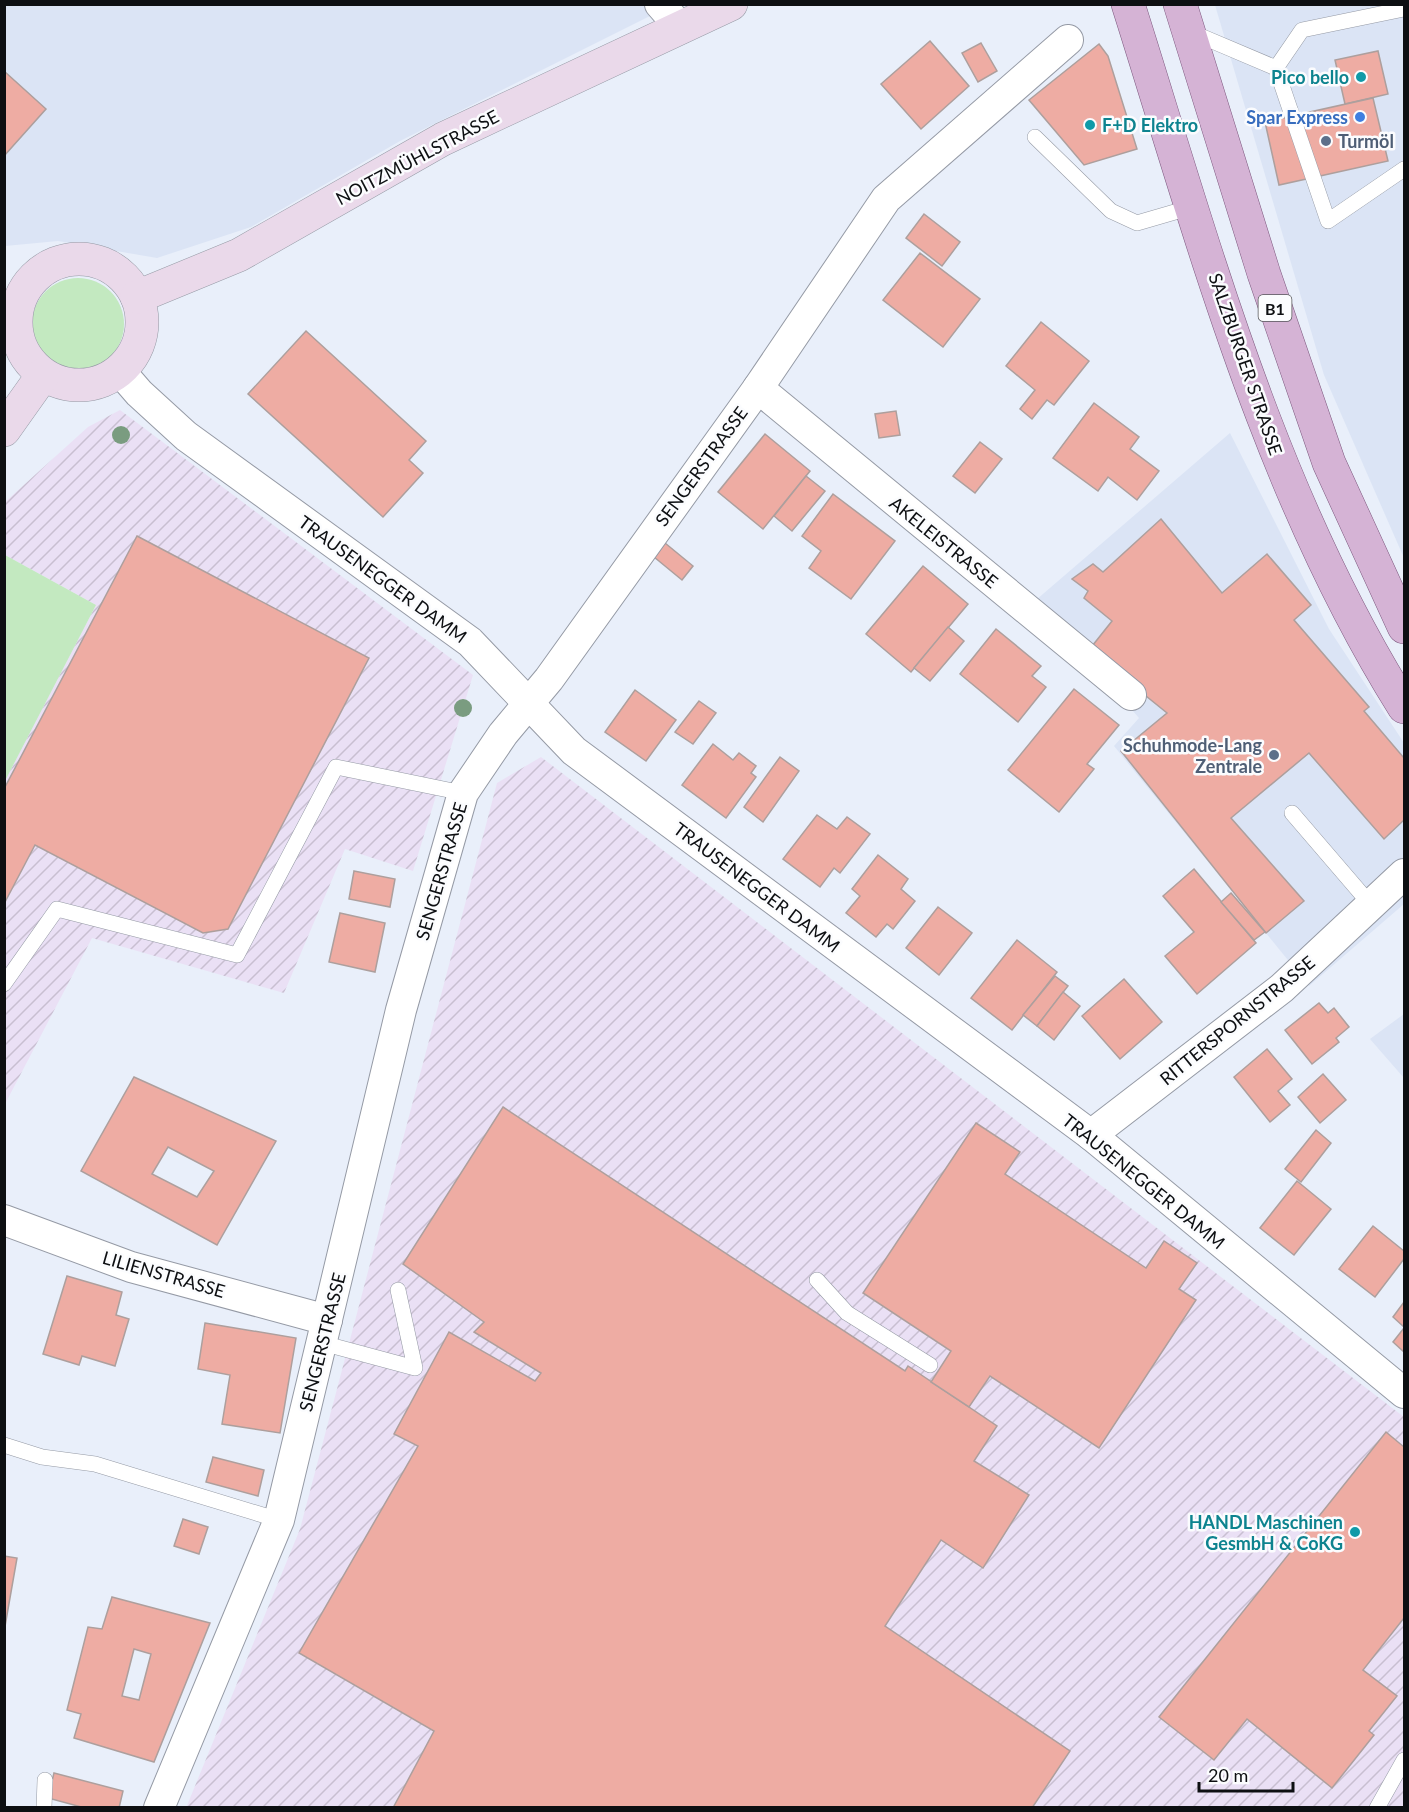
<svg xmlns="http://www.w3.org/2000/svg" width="1409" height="1812" font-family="Lato,sans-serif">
<defs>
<pattern id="industrial-furrows" width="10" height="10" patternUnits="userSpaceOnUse" patternTransform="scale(1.5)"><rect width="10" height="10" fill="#eae0f5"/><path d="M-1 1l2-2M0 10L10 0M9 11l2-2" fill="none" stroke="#c8bfd1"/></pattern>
</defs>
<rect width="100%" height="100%" fill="#e9effa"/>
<g fill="#dbe4f5">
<polygon points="5,5 672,5 400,141 251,227 157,258 58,241 5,246"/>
<polygon points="1215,5 1404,5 1404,558 1324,375"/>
<polygon points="1230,433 1329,629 1404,743 1404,904 1309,986 1114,746 1139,718 1036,600"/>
<polygon points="1404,1014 1404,1078 1370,1039"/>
</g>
<g fill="url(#industrial-furrows)">
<polygon points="120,410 473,675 413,871 345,849 284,993 92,938 5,1104 5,781 96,605 5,555 5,502 88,427"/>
<polygon points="541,757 1404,1417 1404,1807 186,1808 300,1529 497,783"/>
</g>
<g fill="#c3e9c0">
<circle cx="78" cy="324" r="46"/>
<polygon points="5,555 96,605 5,781"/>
</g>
<g fill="#eeaca3" stroke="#ad9f9d" stroke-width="1.5" fill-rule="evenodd">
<polygon points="930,41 969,86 921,129 881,84"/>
<polygon points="981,43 997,71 978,82 962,53"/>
<polygon points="1099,44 1108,56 1137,149 1084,165 1029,100"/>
<polygon points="1378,51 1388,94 1345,104 1335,60"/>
<polygon points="4,71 46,109 4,156"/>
<polygon points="1373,98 1388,161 1279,185 1265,122"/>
<polygon points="924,214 960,242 942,266 906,238"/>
<polygon points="920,253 980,299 943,347 883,300"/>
<polygon points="1041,322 1089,361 1054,405 1047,400 1032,419 1020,409 1035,390 1006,366"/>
<polygon points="306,331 426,441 409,460 423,473 383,517 248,394"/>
<polygon points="1094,403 1139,437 1130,449 1159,471 1137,500 1108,477 1098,491 1053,458"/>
<polygon points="896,411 900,435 879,438 875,414"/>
<polygon points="765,434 810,471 763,529 718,492"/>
<polygon points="980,442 1002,459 975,493 953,476"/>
<polygon points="806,476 825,491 792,531 774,516"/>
<polygon points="833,494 895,541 851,599 809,568 821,551 802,536"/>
<polygon points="1161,519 1222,593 1267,554 1311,605 1294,620 1369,707 1364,711 1404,758 1404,820 1384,839 1309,753 1231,818 1304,901 1266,933 1121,751 1167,713 1089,650 1112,621 1084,598 1088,591 1072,579 1093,564 1103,572"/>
<polygon points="137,536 369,658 228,929 203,933 35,845 4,904 4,789"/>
<polygon points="665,543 693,566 682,580 654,557"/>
<polygon points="923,566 968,604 911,672 866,634"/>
<polygon points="948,627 964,641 930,681 914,668"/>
<polygon points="996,629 1041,666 1032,676 1046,687 1018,722 960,674"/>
<polygon points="1074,689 1119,725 1087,764 1094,769 1059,812 1008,770"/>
<polygon points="635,690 676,720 646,761 605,732"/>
<polygon points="699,701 716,713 693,744 675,732"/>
<polygon points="713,744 733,760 739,753 756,766 751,773 756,777 726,818 682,785"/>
<polygon points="780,757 799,771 763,822 744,807"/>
<polygon points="817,815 837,829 847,817 870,834 840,873 834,868 820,887 783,859"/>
<polygon points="878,855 908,879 901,889 915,901 893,929 887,924 876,937 846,913 860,896 852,889"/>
<polygon points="1194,869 1256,943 1197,994 1165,956 1194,932 1163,896"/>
<polygon points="354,871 395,879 390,907 349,899"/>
<polygon points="1231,893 1265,932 1254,940 1221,902"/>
<polygon points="938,907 972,933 939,975 906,948"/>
<polygon points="340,913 385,923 375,972 329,962"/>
<polygon points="1017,940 1057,972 1012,1030 971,998"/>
<polygon points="1055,976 1068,986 1037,1026 1023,1015"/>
<polygon points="1124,979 1162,1022 1120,1059 1082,1016"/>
<polygon points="1063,992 1080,1006 1054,1040 1037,1026"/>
<polygon points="1319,1003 1328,1013 1334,1008 1349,1027 1336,1038 1339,1042 1312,1064 1285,1030"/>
<polygon points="1267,1049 1292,1079 1278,1091 1290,1105 1270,1122 1234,1077"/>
<polygon points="1323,1074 1346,1100 1320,1123 1298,1097"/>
<path d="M 134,1077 L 276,1141 L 217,1245 L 81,1171 ZM 168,1147 L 214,1171 L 197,1197 L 152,1174 Z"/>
<polygon points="503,1107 905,1371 908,1366 997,1426 974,1461 1029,1495 983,1568 941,1540 885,1626 1070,1751 1032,1808 393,1808 434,1731 299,1653 418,1446 394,1434 449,1332 535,1381 541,1373 474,1332 484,1322 403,1264"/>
<polygon points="976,1123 1020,1152 1005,1174 1146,1268 1164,1241 1197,1263 1179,1289 1196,1300 1099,1448 990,1376 969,1407 931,1382 951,1351 863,1293"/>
<polygon points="1316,1130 1331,1143 1301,1182 1285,1169"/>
<polygon points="1297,1181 1331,1209 1294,1255 1260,1228"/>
<polygon points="1373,1226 1404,1251 1404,1259 1375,1297 1339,1269"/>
<polygon points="67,1276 122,1292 116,1315 129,1319 115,1366 82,1356 79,1365 43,1354"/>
<polygon points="1404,1302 1404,1327 1393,1317"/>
<polygon points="205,1323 296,1338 280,1433 222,1424 230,1375 198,1369"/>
<polygon points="1404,1328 1404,1352 1393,1342"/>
<polygon points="1386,1432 1404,1447 1404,1618 1363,1670 1397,1696 1369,1731 1374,1735 1332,1788 1247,1719 1214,1760 1159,1717"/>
<polygon points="213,1457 264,1470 258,1496 206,1482"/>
<polygon points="183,1519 208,1527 199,1554 174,1546"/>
<polygon points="4,1556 17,1558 4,1632"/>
<path d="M 112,1597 L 210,1623 L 154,1762 L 74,1738 L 81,1714 L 67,1710 L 88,1627 L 102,1629 ZM 134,1649 L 151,1654 L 139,1700 L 122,1696 Z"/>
<polygon points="54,1773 123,1791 119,1808 85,1808 48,1798"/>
</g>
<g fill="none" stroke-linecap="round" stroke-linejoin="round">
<g stroke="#959aa5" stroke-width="16">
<g id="lane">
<polyline points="1191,32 1276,68 1328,221 1404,169"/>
<polyline points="1276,68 1302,30 1404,9"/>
<polyline points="1035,137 1111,211 1137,223 1192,207"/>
<polyline points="1292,813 1371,905"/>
<polyline points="4,984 57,909 237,955 336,767 463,793"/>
<polyline points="817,1280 847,1313 930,1365"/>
<polyline points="322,1343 415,1368 398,1290"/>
<polyline points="4,1445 42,1457 95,1464 279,1520"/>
<polyline points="44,1808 45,1780"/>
<polyline points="1377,1808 1404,1760"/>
</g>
</g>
<g stroke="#959aa5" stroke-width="32">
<g id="street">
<polyline points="660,4 681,28"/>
<polyline points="120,371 139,393 186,436 470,642 574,751 1091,1135 1404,1393"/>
<polyline points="758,388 1131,695"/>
<polyline points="1091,1135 1282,988 1404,874"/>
<polyline points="4,1220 131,1267 327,1320"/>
<polyline points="159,1808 279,1520 401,1010 463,793 503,734 549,679 758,388 886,199 1068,40"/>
</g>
</g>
<g stroke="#959aa5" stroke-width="34">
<g id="secondary">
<circle cx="79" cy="322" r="63"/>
<polyline points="137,297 239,255 443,139 731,4"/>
<polyline points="4,430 43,375"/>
</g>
</g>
<g stroke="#7d597f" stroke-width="34">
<g id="primary">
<path d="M 1128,4 C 1204,244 1269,492 1404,707"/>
<polyline points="1180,4 1264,274 1329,463 1404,627"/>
</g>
</g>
<use href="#lane" stroke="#fff" stroke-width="15"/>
<use href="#street" stroke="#fff" stroke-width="30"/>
<use href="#secondary" stroke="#ead9ea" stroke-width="33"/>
<use href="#primary" stroke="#d5b3d5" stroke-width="33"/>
</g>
<g fill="#7a9c80">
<circle cx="121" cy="435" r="9"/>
<circle cx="463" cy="708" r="9"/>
</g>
<g fill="#0f9aa8" stroke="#fbfcfe" stroke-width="2">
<circle cx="1361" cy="77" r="6"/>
<circle cx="1090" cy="125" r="6"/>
<circle cx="1355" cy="1532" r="6"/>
</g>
<circle fill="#3f7fe0" stroke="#fbfcfe" stroke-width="2" cx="1360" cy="117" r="6"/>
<g fill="#5c6f8a" stroke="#fbfcfe" stroke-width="2">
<circle cx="1326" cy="141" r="6"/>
<circle cx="1274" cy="755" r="6"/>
</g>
<g text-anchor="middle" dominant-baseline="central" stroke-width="5" stroke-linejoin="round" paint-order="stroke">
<rect fill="#fbfcfe" stroke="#545659" stroke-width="1.5" x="1258.5" y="295" width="33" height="26" rx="4.5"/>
<g font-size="16" font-weight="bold" fill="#0d0f12">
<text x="1275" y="308">B1</text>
</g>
<g font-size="18" font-weight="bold" fill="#0d838f" stroke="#fbfcfe" text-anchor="end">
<text x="1349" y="77">Pico bello</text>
<text x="1102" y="125" text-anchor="start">F+D Elektro</text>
<text x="1343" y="1522">HANDL Maschinen<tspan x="1343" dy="21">GesmbH &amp; CoKG</tspan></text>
</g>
<g font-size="18" font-weight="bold" fill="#366cbe" stroke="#fbfcfe" text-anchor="end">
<text x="1348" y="117">Spar Express</text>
</g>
<g font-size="18" font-weight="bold" fill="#4e5e75" stroke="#fbfcfe" text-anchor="start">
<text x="1338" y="141">Turmöl</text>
<text x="1262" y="745" text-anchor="end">Schuhmode-Lang<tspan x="1262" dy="21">Zentrale</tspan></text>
</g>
<g font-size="18" fill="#0d0f12" stroke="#fbfcfe">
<text transform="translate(417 157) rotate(-28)">NOITZMÜHLSTRASSE</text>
<text transform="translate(1246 364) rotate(71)">SALZBURGER STRASSE</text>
<text transform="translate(701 466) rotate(-54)">SENGERSTRASSE</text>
<text transform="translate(944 542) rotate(39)">AKELEISTRASSE</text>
<text transform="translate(383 579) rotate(36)">TRAUSENEGGER DAMM</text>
<text transform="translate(441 871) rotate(-74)">SENGERSTRASSE</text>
<text transform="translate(757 887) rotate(37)">TRAUSENEGGER DAMM</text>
<text transform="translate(1237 1020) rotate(-39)">RITTERSPORNSTRASSE</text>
<text transform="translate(1144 1181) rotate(39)">TRAUSENEGGER DAMM</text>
<text transform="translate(164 1274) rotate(16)">LILIENSTRASSE</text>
<text transform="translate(322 1342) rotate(-76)">SENGERSTRASSE</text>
</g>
</g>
<rect width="1409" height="1812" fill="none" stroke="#0d0f12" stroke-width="12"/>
<path d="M1199 1782v9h94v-9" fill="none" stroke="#0d0f12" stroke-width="3"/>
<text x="1208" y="1782" font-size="18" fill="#0d0f12" stroke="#fbfcfe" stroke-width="4.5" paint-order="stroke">20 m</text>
</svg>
